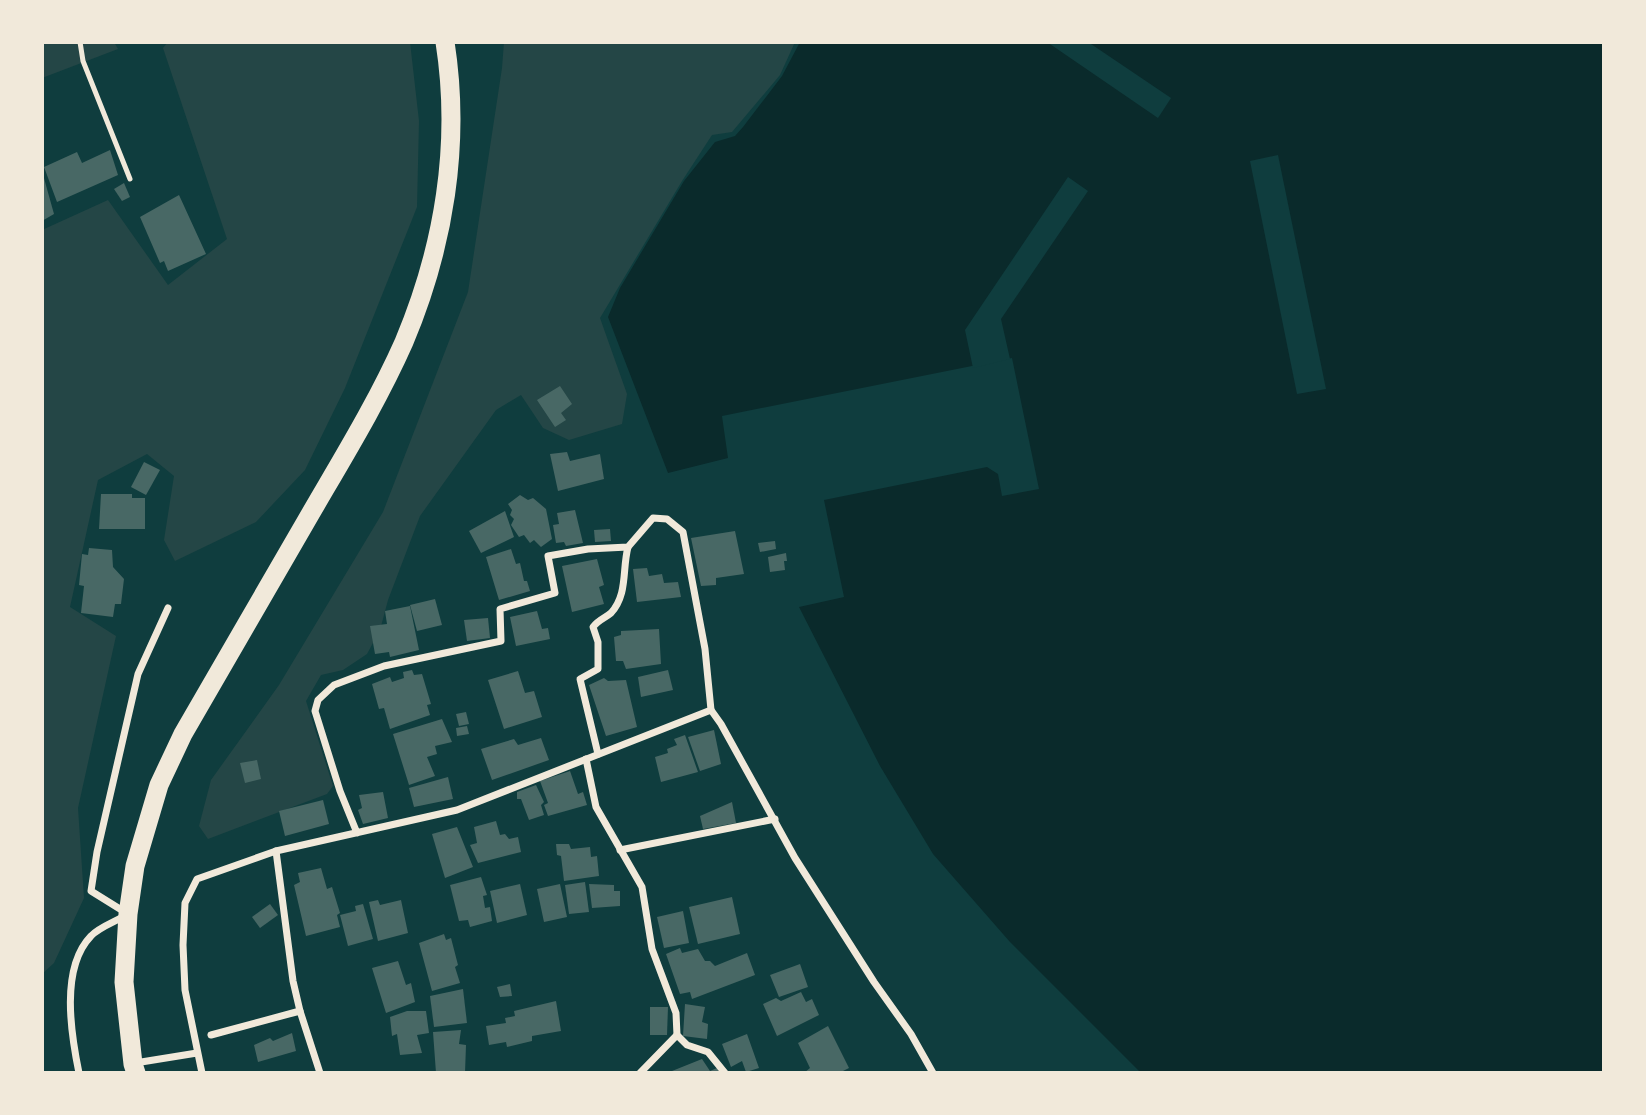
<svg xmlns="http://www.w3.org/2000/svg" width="1646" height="1115" font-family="Manrope,sans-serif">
<rect width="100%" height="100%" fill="#0f3d3e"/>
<g fill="#244646">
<polygon points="42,42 114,42 118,49 42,78"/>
<polygon points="168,42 410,42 419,121 417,207 345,388 305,470 256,522 175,561 164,540 174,476 147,454 98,480 70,607 116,636 78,808 84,898 54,963 42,974 42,230 108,200 168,285 227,239 163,48"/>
<polygon points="504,42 795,42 780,75 732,132 712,135 682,181 600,318 627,394 622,424 569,440 543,428 521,395 496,410 420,516 388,600 380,630 367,654 343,670 321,675 306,701 333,786 327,794 208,839 199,826 211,780 279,685 383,512 468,292 502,68"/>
</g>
<polygon fill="#0a2a2b" points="800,42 1604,42 1604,1073 1141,1073 1010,942 933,854 880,766 799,607 844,597 824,500 987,467 998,474 1002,496 1039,489 1012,358 722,416 728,458 668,473 608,317 620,288 684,181 715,142 735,136 743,127 782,76"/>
<g fill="#0f3d3e">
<polygon points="1047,42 1088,42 1171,98 1158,118"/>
<polygon points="1278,155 1326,389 1297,394 1250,161"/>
<polygon points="1068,177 1088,191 1001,319 1010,359 973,368 965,330"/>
</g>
<g fill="#486865">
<polygon points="110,150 118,175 57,202 44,167 77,152 82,163"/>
<polygon points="42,171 54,214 42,221"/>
<polygon points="124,183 130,197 122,201 114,189"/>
<polygon points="179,195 206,254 168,271 164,261 160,263 140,217"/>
<polygon points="560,386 572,404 561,413 566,420 555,427 537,400"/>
<polygon points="567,452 570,461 600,454 604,479 558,491 550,454"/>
<polygon points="144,462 160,470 146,495 131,487"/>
<polygon points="101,494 132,494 132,498 145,498 145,529 99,529"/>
<polygon points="520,495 528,500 533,498 546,509 552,539 541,547 534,540 530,543 524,535 519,537 511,525 514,519 510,515 512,510 508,504"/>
<polygon points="575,510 583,543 566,546 564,542 556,543 553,525 559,524 557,513"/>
<polygon points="505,511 514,537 481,553 469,531"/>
<polygon points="610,529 611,541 595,542 594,530"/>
<polygon points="735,531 744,574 716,578 716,585 701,586 691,538"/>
<polygon points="775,541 776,549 760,552 758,543"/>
<polygon points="89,548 112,550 113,567 124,579 121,604 115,604 113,617 81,613 84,586 79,585 82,554 88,555"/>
<polygon points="511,549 516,564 520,563 524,581 527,581 530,591 499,600 486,557"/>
<polygon points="786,553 787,561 784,561 785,570 770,572 768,557"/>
<polygon points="597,559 604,585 599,587 604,604 572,612 562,566"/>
<polygon points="647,568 649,576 662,574 664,583 678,582 681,597 637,602 633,569"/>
<polygon points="435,599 442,625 417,631 410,605"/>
<polygon points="410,606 419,650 390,657 389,652 375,654 370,626 387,624 385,611"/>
<polygon points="537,611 542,629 548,628 550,639 516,646 510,617"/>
<polygon points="488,618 490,638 467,641 464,620"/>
<polygon points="659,629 661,664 626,669 623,661 616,661 614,637 621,635 621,631"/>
<polygon points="412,670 414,675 422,674 431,704 427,705 430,715 390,729 384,708 379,709 372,684 390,677 392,682 404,678 403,672"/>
<polygon points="668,670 673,690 641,697 638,677"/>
<polygon points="518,671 525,693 534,691 542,717 504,729 488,680"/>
<polygon points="604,678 608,681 626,680 637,727 606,736 589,685"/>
<polygon points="466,712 469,724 459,726 456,714"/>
<polygon points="442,719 452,742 435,746 437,754 427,757 435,776 409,785 393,734"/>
<polygon points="467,726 469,734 457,736 456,728"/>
<polygon points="714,730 721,764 700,771 688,737"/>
<polygon points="685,735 698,772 661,782 655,757 668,753 667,749 677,745 674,739"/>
<polygon points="541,738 549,760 492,780 481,749 514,739 518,745"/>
<polygon points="257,760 261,779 245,783 240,763"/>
<polygon points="570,771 578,794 583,792 587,805 548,816 544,805 548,803 540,781"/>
<polygon points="448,777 453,799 414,807 409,788"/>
<polygon points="536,785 544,802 541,805 544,815 529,820 521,799 517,799 517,792"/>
<polygon points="383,792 388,818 363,824 358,810 362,808 359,795"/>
<polygon points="323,800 329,824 285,836 279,811"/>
<polygon points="732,802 736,823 703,829 700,816"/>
<polygon points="496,821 500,835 505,834 509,839 518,837 521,852 478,863 470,845 477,843 474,827"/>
<polygon points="457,827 473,867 445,878 432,834"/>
<polygon points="556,844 569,844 571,849 590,847 591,857 597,856 599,876 564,881 561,856 557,855"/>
<polygon points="321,868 327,889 332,887 340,913 337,915 340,927 306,936 294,885 300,882 298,873"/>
<polygon points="481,877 487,895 483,896 485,908 490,907 492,921 470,927 468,920 459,921 450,885"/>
<polygon points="585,882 589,912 569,914 565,885"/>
<polygon points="520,884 527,915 497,923 490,891"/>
<polygon points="560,884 567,917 544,922 537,889"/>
<polygon points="589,884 614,885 614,891 620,891 620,906 592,908"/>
<polygon points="732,897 740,934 698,944 689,907"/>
<polygon points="378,900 380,905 401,900 408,933 378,941 369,902"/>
<polygon points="270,904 278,915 260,928 252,917"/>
<polygon points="363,904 373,939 348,946 340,915 356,911 355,906"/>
<polygon points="683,911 689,943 664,948 657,917"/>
<polygon points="444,934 446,940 451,938 458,965 455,967 460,983 432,991 419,943"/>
<polygon points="680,948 682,953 698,949 705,961 710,961 715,966 747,953 755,975 692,999 690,992 680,994 666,954"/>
<polygon points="398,961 406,985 411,983 415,1002 386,1013 372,968"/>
<polygon points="800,964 808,987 779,997 770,975"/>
<polygon points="510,984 512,996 500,997 497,987"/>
<polygon points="463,989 467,1023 434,1027 430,996"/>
<polygon points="801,992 806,1002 812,999 819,1015 777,1036 763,1004 776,998 781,1001"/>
<polygon points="556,1001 561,1031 532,1036 532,1041 507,1047 506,1042 489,1045 486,1026 506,1023 505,1018 515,1016 514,1011"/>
<polygon points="685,1004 705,1007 702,1022 708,1024 707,1039 683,1036"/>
<polygon points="650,1007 668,1007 667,1035 650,1035"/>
<polygon points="407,1011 426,1011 429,1033 417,1035 422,1053 400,1055 397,1034 392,1036 390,1017"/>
<polygon points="828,1026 849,1068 839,1073 804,1073 810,1068 798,1043"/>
<polygon points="461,1030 459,1044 466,1045 465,1073 436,1073 433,1032"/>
<polygon points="292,1033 296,1051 258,1062 254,1045 270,1038 273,1041"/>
<polygon points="747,1034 759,1068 746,1072 742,1061 731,1067 722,1044"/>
<polygon points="702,1059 710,1071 717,1068 720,1073 667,1073"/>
</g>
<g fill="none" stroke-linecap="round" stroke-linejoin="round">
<polyline stroke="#f1e9da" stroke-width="5" points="80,42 83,61 130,179"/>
<g stroke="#f1e9da" stroke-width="7">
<polyline points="711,710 721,724 795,858 874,982 911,1034 933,1073"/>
<path d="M 598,754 L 580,679 L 598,669 L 598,642 L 593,627 C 598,620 605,618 611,613 C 628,594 622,570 628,547"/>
<polyline points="586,759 596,807 642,887 652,949 676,1013 677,1035 687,1045 708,1052 725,1073"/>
<polyline points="620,850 775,819"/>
<polyline points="276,851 293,981 300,1011 320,1073"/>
<polyline points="211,1035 300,1011"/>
<polyline points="135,1063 197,1053"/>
<path d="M 79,1073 C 71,1034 60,968 91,936 C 99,927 117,921 128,914 L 91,891 L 97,852 L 138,674 L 168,608"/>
<polyline points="202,1073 185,990 183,945 185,903 197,879 276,851 457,810 711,710 705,649 683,532 667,519 653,518 628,547 588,549 548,556 555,593 500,609 501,641 384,666 334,685 318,700 315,711 340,791 357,833"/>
<polyline points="640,1073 677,1035"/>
</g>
<path stroke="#f1e9da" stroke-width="19" d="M 136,1073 L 133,1064 L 124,982 L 128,914 L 135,866 L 159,785 L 183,734 C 225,662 266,590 308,518 C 341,461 377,403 404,342 C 444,247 461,144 445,42"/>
</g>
<rect width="1646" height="1115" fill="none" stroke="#f1e9da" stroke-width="88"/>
</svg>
